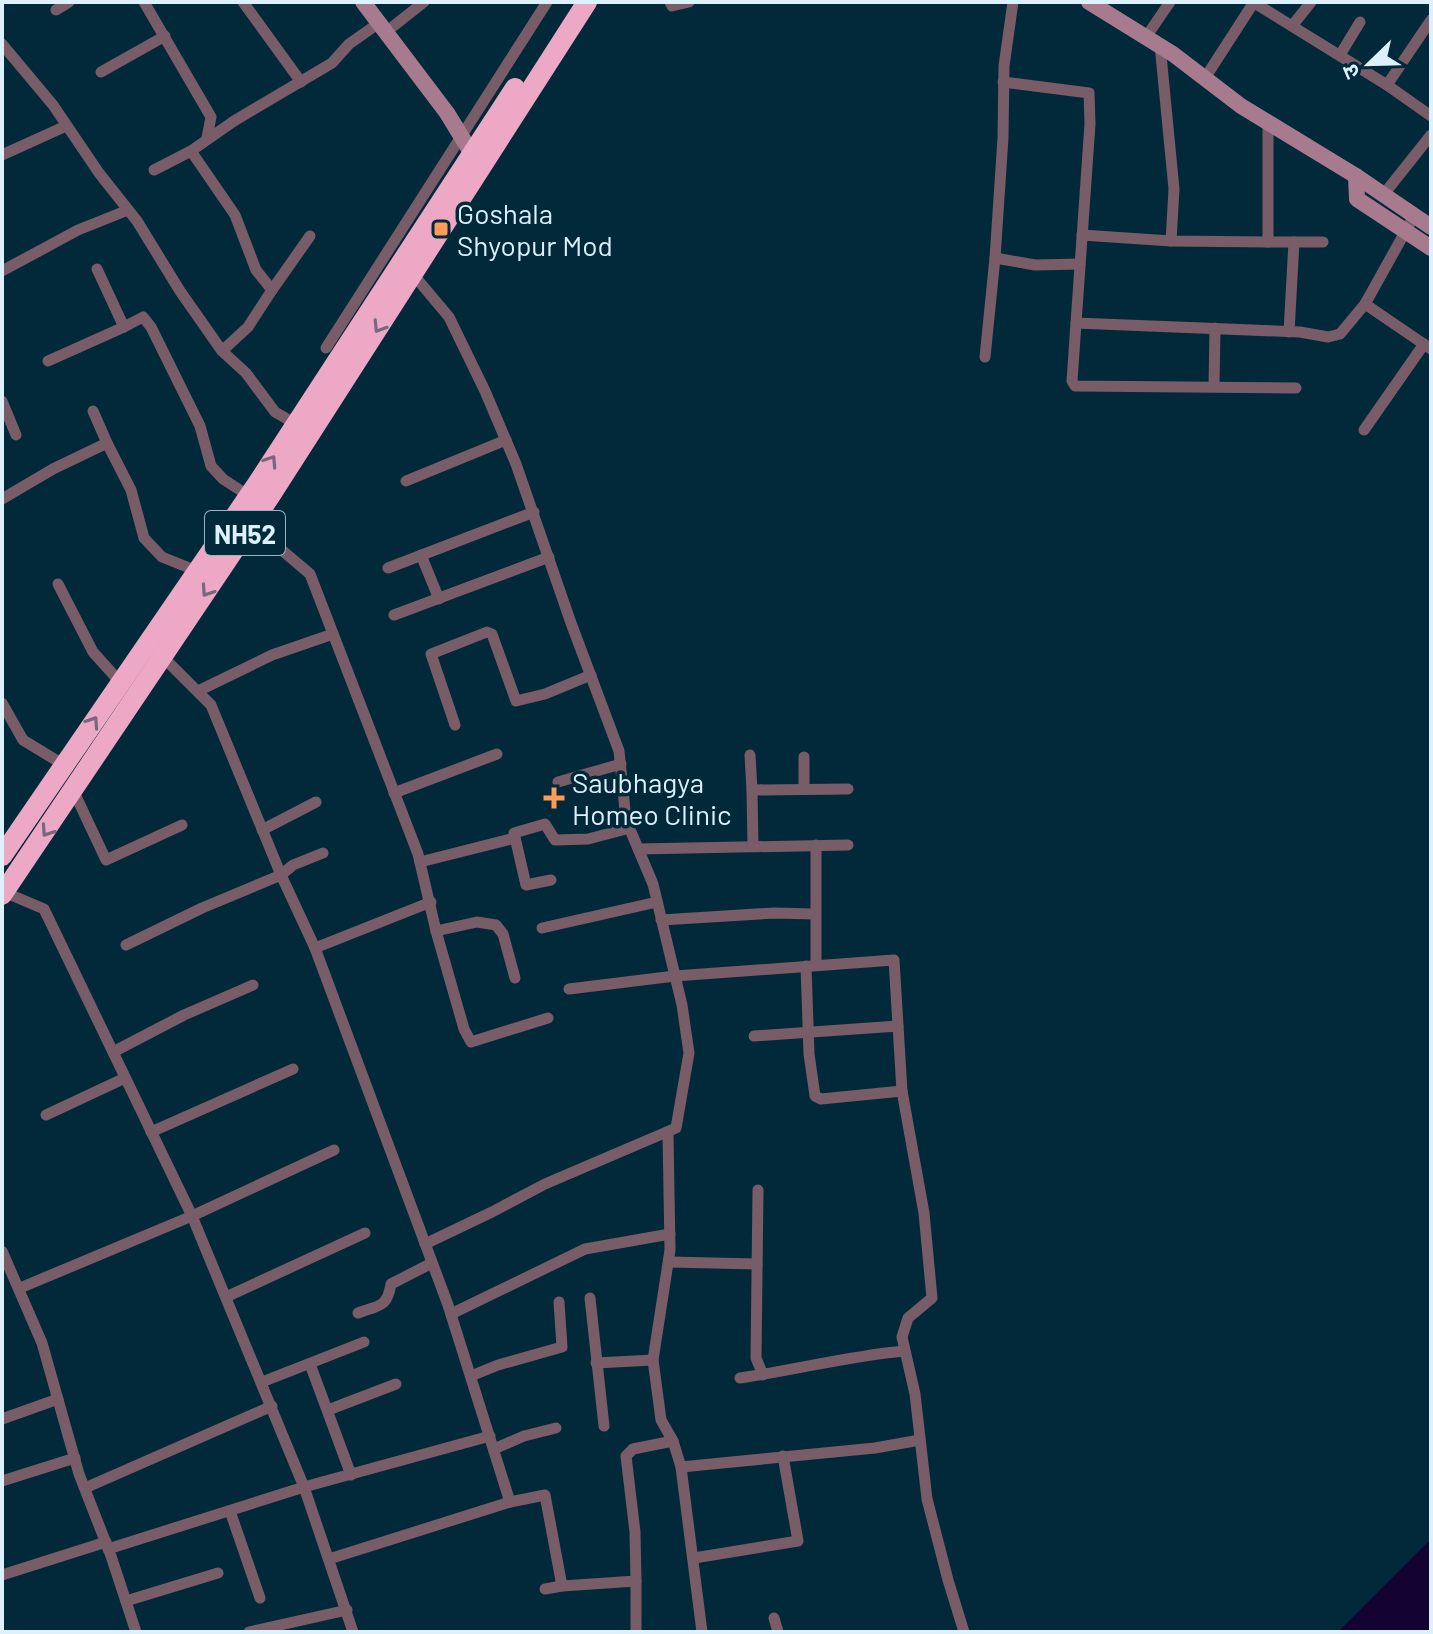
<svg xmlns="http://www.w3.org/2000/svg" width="1433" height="1634" font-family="Barlow,'Noto Sans Devanagari',sans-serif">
<rect width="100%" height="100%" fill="#02293a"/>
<polygon fill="#140233" points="1431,1541 1431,1632 1338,1632 1427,1543"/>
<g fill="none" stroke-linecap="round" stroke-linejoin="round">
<g stroke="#785c67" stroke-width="11">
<polyline points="144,2 211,117 207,138"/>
<polyline points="243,2 301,82"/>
<polyline points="670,2 672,6 689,2"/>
<polyline points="1253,2 1387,85 1431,116"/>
<polyline points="56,10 69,2"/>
<polyline points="1292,26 1311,2"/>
<polyline points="386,32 424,2"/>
<polyline points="1146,37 1170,2"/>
<polyline points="2,44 53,105 99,173 137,221 180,291 222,351 246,373 275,412 296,424"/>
<polyline points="1160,45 1174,189 1171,241"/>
<polyline points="1340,55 1360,22"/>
<polyline points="101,72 165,36"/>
<polyline points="1205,78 1254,2"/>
<polyline points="1003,82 1089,93 1090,124 1076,323 1300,332 1328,337 1340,334 1365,304 1431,349"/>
<polyline points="1387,85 1431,20"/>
<polyline points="2,155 66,126"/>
<polyline points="154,170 191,151"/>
<polyline points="1384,194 1431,135"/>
<polyline points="1082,235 1171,241 1268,242 1268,123"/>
<polyline points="1268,242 1323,242"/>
<polyline points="995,258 1035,265 1080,264"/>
<polyline points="97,269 124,327 143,317 151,327 200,426 211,466 223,479 249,496"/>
<polyline points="2,271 78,230 128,210"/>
<polyline points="412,273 449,317 485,391 516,464 571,623 619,751 626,820 653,884 682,1005 689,1053 676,1128 545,1184 492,1212 425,1244"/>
<polyline points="272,290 310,236"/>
<polyline points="1365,304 1414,216"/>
<polyline points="1076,323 1072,381 1075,386 1296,388"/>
<polyline points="1289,332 1294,242"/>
<polyline points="326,348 547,2"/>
<polyline points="222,351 248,327 272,290 256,270 235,215 191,151 234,121 332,63 349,44 379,23"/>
<polyline points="985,357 995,258 1003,138 1004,66 1013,2"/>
<polyline points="48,361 124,327"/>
<polyline points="1214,386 1215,328"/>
<polyline points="2,401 16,435"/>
<polyline points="93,411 107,443"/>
<polyline points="1364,430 1424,344"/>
<polyline points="406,481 506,440"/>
<polyline points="2,499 53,469 107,443 131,490 144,538 162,557 197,571"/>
<polyline points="251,524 310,574 418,854 436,931 477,922 496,925 503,934 515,978"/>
<polyline points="421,555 439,599"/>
<polyline points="388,568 534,512"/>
<polyline points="58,584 93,652 120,682"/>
<polyline points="394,615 549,557"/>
<polyline points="163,657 211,705 281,875 315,948 448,1305 510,1502 329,1559"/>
<polyline points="198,691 272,655 333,634"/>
<polyline points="2,703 23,740 64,765"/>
<polyline points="455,725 431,654 487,632 492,634 516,701 545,694 591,675"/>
<polyline points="750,755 752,790"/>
<polyline points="804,757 804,789"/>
<polyline points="558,782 621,764"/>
<polyline points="74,792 106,860 182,825"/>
<polyline points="394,793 497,754"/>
<polyline points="262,830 316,802"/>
<polyline points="753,846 752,790 848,789"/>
<polyline points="638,849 848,845"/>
<polyline points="420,862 515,838"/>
<polyline points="551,880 526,885 514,833 545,824 555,840 588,839 630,828"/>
<polyline points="4,892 44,909 192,1216 304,1487 353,1632"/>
<polyline points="661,920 774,913 814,914"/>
<polyline points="542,928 657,902"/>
<polyline points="436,931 464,1029 471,1042 548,1018"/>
<polyline points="126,945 202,908 281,875 293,865 323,853"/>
<polyline points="315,948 431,902"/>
<polyline points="816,965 816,845"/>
<polyline points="806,966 809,1054 815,1096 821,1099 902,1091 924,1213 932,1298 908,1318 902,1337 915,1394 927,1499 948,1580 964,1632"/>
<polyline points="569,989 675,976 894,960 902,1091"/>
<polyline points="754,1036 898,1026"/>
<polyline points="113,1052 184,1015 253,985"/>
<polyline points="46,1115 125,1078"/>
<polyline points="151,1132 293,1069"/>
<polyline points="668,1133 670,1250 653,1360 661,1420 673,1441 681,1467 702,1632"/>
<polyline points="758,1190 756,1358 763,1375"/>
<polyline points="2,1251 42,1343 79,1474 111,1556 136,1632"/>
<polyline points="669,1262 757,1264"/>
<polyline points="20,1288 192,1216 334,1150"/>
<polyline points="226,1297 365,1233"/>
<polyline points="590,1298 604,1426"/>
<path d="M 358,1313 C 379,1305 387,1308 391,1284 L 432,1263"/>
<polyline points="451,1314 585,1249 670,1234"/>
<polyline points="596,1363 653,1360"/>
<polyline points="310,1364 351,1475"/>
<polyline points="471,1376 498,1365 562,1347 559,1302"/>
<path d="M 740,1378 C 795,1370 849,1356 904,1351"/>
<polyline points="262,1382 364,1342"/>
<polyline points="328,1410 396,1384"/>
<polyline points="2,1419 58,1399"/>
<polyline points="494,1449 524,1436 556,1428"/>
<polyline points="681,1467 875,1448 920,1440"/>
<polyline points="2,1481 75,1458"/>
<polyline points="85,1488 272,1406"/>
<polyline points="510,1502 545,1495 562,1586 636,1581 635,1532 626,1456 633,1449 673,1441"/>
<polyline points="230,1511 260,1598"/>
<polyline points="108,1549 304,1487 490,1436"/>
<polyline points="694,1558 798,1541 783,1456"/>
<polyline points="2,1575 106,1542"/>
<polyline points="636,1581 636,1632"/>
<polyline points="545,1589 562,1586"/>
<polyline points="126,1601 218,1573"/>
<polyline points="774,1618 778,1632"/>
<polyline points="249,1632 347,1610"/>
</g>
<g stroke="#a77b8d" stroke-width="16">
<polyline points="363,2 447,113 477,162"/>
<polyline points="1089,2 1173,54 1241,106 1356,176 1431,227"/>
<polyline points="1356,176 1357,199 1431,248"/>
</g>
<g stroke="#eca8c4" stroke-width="20">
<polyline points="2,856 255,487 515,88"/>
<polyline points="2,895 271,495 587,2"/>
</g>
</g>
<defs><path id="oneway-chevron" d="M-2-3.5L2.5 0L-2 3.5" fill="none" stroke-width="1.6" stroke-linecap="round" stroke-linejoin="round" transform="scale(2)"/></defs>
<g stroke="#77687f">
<use href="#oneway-chevron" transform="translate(379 327) rotate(122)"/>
<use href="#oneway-chevron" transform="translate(271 461) rotate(-57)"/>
<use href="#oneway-chevron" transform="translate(207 591) rotate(124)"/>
<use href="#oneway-chevron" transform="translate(93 722) rotate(-56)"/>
<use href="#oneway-chevron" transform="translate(47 831) rotate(124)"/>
</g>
<g fill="#fe9b59" stroke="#02293a" stroke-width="3">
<rect x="433" y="221" width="16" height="16" rx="4"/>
<path d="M550 786h8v8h8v8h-8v8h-8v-8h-8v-8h8z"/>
</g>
<g text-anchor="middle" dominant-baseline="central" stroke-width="7" stroke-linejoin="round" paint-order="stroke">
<rect fill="#02293a" stroke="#9bb5c2" stroke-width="2" x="205" y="511" width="80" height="44" rx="6"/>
<g font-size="26" font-weight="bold" fill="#ddf1fc">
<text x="245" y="533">NH52</text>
</g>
<g font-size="28" fill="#ddf1fc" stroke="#02293a" text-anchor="start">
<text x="457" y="213">Goshala<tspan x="457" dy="32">Shyopur Mod</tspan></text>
<text x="572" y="782">Saubhagya<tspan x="572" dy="32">Homeo Clinic</tspan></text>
</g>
</g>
<rect width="1433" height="1634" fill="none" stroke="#ddf1fc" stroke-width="8"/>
<g transform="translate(1369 64) rotate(247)" stroke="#02293a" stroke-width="6" paint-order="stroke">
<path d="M0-6L14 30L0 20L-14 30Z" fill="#ddf1fc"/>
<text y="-12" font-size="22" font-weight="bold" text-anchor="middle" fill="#ddf1fc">उ</text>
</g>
</svg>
